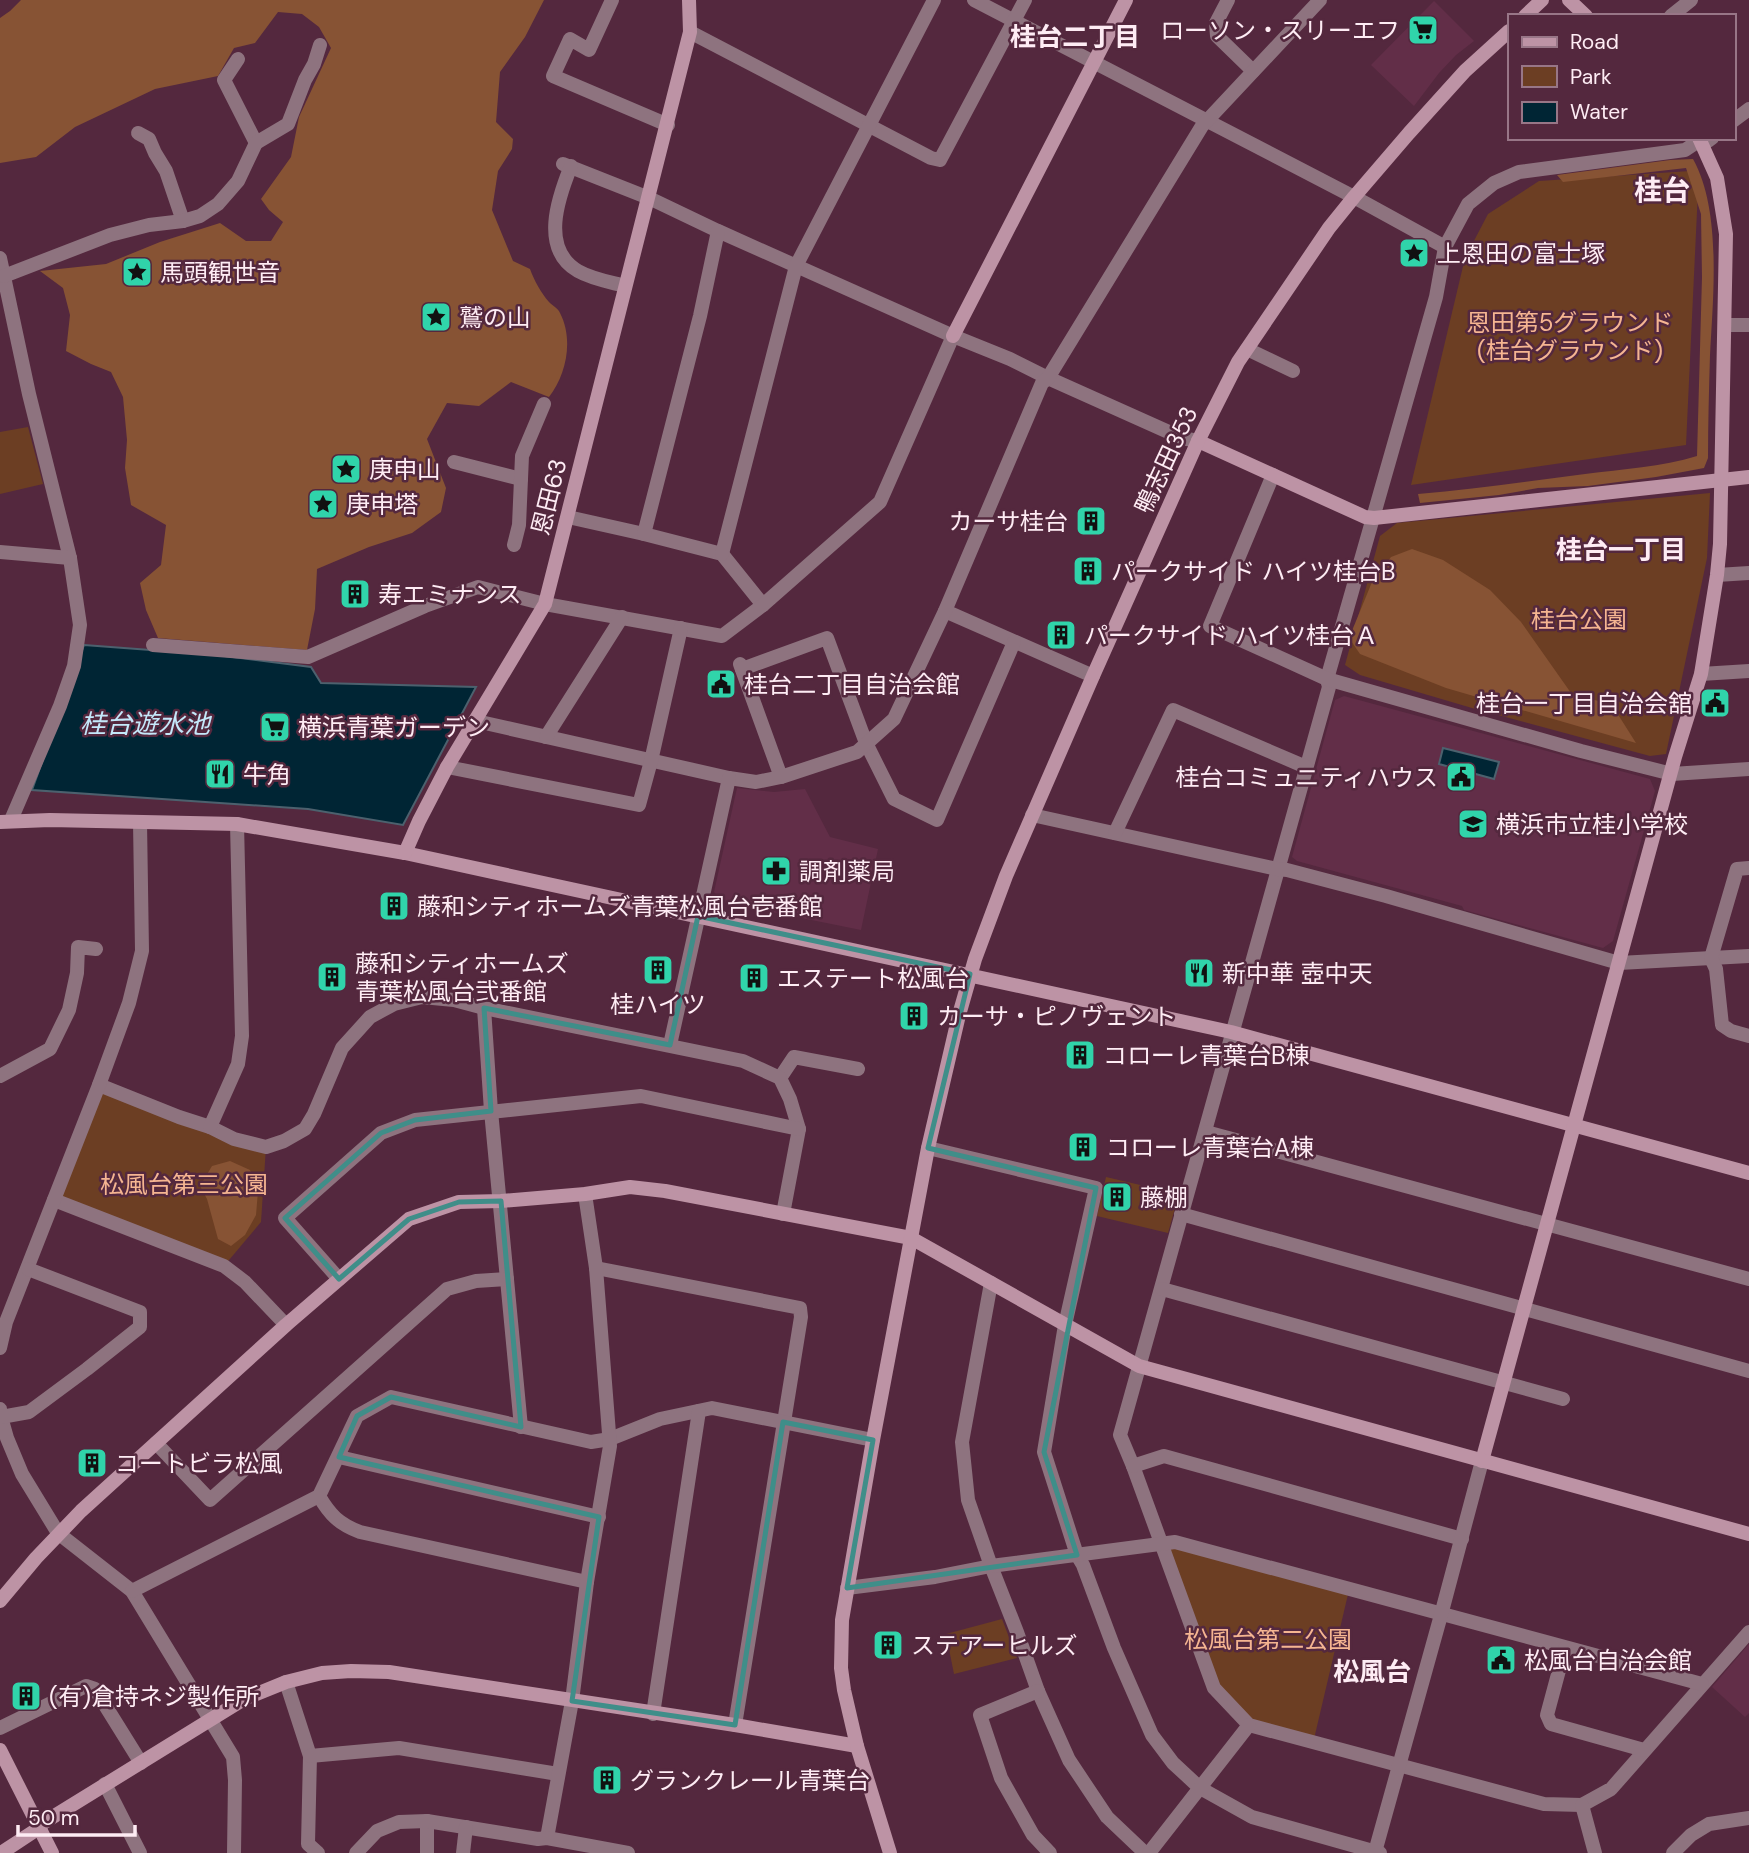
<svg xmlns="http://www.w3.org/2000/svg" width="1749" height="1853" font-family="'DM Sans','Noto Sans JP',sans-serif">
<rect width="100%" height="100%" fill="#54283e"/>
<g fill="#622e48">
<polygon points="1434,1 1474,41 1456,55 1439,73 1414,106 1371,65"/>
<polygon points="1344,696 1650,779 1655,791 1613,941 1603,948 1464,910 1462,906 1297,861 1292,857 1335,700"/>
<polygon points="737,788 774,792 805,789 830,837 878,849 861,930 723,902 714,892"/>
<polygon points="1749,1644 1749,1713 1745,1717 1712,1687"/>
</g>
<g fill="#6c3e23">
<polygon points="1690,171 1698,190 1686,445 1411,485 1465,258 1488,214 1539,181"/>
<polygon points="28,427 43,484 0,494 0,432"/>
<polygon points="1710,493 1707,558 1666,754 1650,756 1472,708 1360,675 1345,665 1380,536 1397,523"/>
<polygon points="101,1090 266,1147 261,1222 224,1266 54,1200"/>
<polygon points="1106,1177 1179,1194 1168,1233 1097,1216"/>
<polygon points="1161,1544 1349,1590 1314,1739 1249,1725 1214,1688"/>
<polygon points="1002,1619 1017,1658 954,1674 946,1634"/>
</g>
<g fill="#875334">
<path d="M 21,0 L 544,0 L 525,37 L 500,72 L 496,122 L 513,139 L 512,149 L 498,171 L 492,210 L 513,261 L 530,269 C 534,280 541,293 549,302 C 553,306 558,308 560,313 C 574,340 566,375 549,397 L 511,382 L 479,406 L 447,403 L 427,439 L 446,488 L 441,512 L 412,533 L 369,547 L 317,569 L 315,609 L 307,650 L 158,638 L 146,610 L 140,583 L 161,565 L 166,525 L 131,505 L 125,468 L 127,440 L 123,397 L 111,372 L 91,364 L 66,351 L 70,315 L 63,288 L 40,271 L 106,264 L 160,242 L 220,223 L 246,241 L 271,241 L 283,222 L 269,210 L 261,199 L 291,157 L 299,117 L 331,48 L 319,27 L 302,14 L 278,12 L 255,43 L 234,48 L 218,76 L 155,89 L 75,127 L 36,157 L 0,163 L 0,18 L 10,11 Z"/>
<path d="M 1693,159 C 1722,211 1713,297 1710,355 C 1709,389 1708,424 1708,458 L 1704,468 L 1656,477 L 1588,486 L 1538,488 L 1499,495 L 1420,503 L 1418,494 C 1474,489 1530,481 1585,474 C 1622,469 1662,467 1697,456 L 1702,277 L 1701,214 L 1686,168 L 1563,182 L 1557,175 L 1670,160 Z"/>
<polygon points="1412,549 1443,560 1490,590 1521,622 1571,693 1612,705 1636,743 1446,688 1360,654 1349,638 1372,582 1391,557"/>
<polygon points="230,1161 250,1170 258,1191 256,1215 245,1235 231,1246 218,1239 207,1199 200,1186 212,1166"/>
</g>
<g fill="#002534" stroke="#4c616e" stroke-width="2">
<polygon points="84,645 217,655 311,667 321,683 476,687 403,825 308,809 32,790"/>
<polygon points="1443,748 1499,762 1494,779 1439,764"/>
</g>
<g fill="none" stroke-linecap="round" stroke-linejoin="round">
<g stroke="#8e737f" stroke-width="14">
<polyline points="612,0 589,50 570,39 553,76 668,125"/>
<polyline points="974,0 1354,197 1445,247"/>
<polyline points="1228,0 1216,23 1217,36 1253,71"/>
<polyline points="1671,16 1691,0"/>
<polyline points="690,32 931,158 940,160 1025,0"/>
<polyline points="238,59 224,80 256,143"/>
<polyline points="1733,121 1749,109"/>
<polyline points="138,133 149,139 155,153 166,171 183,221"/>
<polyline points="1712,138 1708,141 1700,140 1685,150 1519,172 1494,183 1468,204 1445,247 1436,297 1327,679 1329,687 1120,1435 1133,1466 1214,1688 1249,1725 1544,1804 1582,1805 1611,1789 1749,1632"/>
<polyline points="563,164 649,198 718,231 953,336 1010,359 1048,378 1182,438 1198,441"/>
<path d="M 571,166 C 558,198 540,249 578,271 C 592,279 610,282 625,286"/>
<polyline points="0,258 29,394 70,558 80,625 74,666 60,706 11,820"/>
<polyline points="4,276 110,235 149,225 183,221 200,216 218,204 238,181 256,143 288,124 305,80 314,64 320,45"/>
<polyline points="1725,325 1749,325"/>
<polyline points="1247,349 1293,371"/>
<polyline points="454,462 521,479"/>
<polyline points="1273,475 1210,626 1327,679 1581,751 1672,774 1749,769"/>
<polyline points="568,517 644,534 722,554 763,605"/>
<polyline points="644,534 700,316 718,231"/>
<polyline points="514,545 519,525 522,456 544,404"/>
<polyline points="0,552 70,558"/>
<polyline points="722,554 796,266 934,0"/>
<polyline points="1717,575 1749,573"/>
<polyline points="945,611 1093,676"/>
<polyline points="153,645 308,657 425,606 478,587 545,604 722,636 763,605 880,502 953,336"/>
<polyline points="740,664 781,777"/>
<polyline points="742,669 827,638 866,743 894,799 937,820 1014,642"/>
<polyline points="1701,674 1749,671"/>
<polyline points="476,721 729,778 756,782 781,777 857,752 894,719 945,611 1042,383 1048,378 1202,126 1320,0"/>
<polyline points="546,737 622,617"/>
<polyline points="447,767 639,805 651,761 681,628"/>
<polyline points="1032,815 1277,869 1287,870 1386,896 1619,963 1749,956"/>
<polyline points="1115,833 1173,710 1306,767"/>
<polyline points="1749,868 1737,869 1711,958 1716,969 1722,1025 1731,1031 1749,1036"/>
<polyline points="484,1008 491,1111 521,1427"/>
<polyline points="670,1045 729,778"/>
<polyline points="0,1076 50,1049 69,1010 77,973 78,947 96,949"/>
<polyline points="780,1078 794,1057 858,1069"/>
<polyline points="99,1085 179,1117 210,1127 234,1139 266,1147 284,1141 305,1129 314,1114 342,1048 370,1017 394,1004 422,997 454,1000 484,1008 743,1061 780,1078 790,1099 799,1129 783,1214"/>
<polyline points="210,1127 238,1064 242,1036 237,824"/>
<polyline points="1206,1132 1749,1279"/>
<polyline points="928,1148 1096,1188 1065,1325 1044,1452 1077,1555 1083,1565 1114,1648 1152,1735 1173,1763 1200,1788 1252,1817 1380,1853"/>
<polyline points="54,1200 224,1266 245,1282 286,1325"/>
<polyline points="1181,1214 1749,1371"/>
<polyline points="596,1268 800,1308 801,1317 735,1725"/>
<polyline points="339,1279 285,1218 381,1133 415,1120 641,1096 799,1129"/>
<polyline points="991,1283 962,1442 968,1500 991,1566 1017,1632 1038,1691 1069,1760 1107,1817 1145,1853"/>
<polyline points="1162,1289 1563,1399"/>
<polyline points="0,1348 6,1322 99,1085 129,1003 142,951 140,822"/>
<polyline points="0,1409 1,1417 7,1438 22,1474 58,1533 132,1591 233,1757 235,1780 234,1853"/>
<polyline points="1,1417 29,1412 87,1369 140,1327 140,1312 28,1269"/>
<polyline points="156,1443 210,1500 447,1289 476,1281 507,1279"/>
<polyline points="339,1457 599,1517"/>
<polyline points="1133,1466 1164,1456 1462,1539"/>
<path d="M 319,1496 C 330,1515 339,1524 360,1532 L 587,1582"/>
<polyline points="847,1588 935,1577 991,1566 1175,1542 1702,1684"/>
<polyline points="132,1591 319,1496 357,1416 391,1397 591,1442 610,1439 660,1419 712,1408 873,1440"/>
<polyline points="1565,1648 1547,1715 1551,1724 1644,1750"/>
<polyline points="286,1682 310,1756 308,1844 318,1853"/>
<polyline points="1038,1691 980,1715 1001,1778 1033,1835 1050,1853"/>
<polyline points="653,1714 699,1411"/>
<polyline points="0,1728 86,1686 95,1689 141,1763"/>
<polyline points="310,1756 399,1748 558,1774"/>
<polyline points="105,1784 140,1853"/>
<polyline points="1582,1805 1595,1853"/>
<polyline points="427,1821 427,1853"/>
<polyline points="547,1838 572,1701 587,1582 610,1446 596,1268 585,1194"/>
<polyline points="1375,1852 1441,1615 1482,1461"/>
<polyline points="356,1853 377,1831 399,1822 427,1821 538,1839 547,1838 628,1853"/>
<polyline points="463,1853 466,1827"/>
<polyline points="1149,1853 1249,1725"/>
<polyline points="1673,1853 1691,1835 1709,1824 1749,1818"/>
</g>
<g stroke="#bd93a5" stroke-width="14">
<polyline points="1569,0 1586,16"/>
<polyline points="1525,16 1542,0"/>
<polyline points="953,336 1126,0"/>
<polyline points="1198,441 1365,517 1374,518 1749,477"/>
<polyline points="0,822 50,820 237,824 405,853 1231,1032 1749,1173"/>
<polyline points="405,853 419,821 447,767 545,604 690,32 689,0"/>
<polyline points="1482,1461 1675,757 1701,674 1717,575 1720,544 1726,234 1717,178 1699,138"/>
<polyline points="0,1601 36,1558 81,1511 286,1325 409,1219 459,1202 501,1201 585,1194 630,1187 665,1191 911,1238 1139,1366 1749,1534"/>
<polyline points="0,1750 52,1853"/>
<polyline points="1,1853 39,1828 43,1823 244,1699 286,1682 322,1673 351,1671 389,1672 735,1725 857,1746"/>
<polyline points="890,1853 857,1746 844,1690 841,1668 842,1620 873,1440 928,1148 959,1015 975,959 1006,876 1093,676 1198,441 1238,362 1329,228 1354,197 1409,133 1465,71 1509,31"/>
</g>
</g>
<path fill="none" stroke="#3f8e89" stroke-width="5" stroke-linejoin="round" d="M 698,916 L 970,974 L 928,1148 L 1096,1188 L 1044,1452 L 1077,1555 L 847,1588 L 873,1440 L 783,1422 L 735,1725 L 572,1701 L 599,1517 L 339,1457 L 357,1416 L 391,1397 L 521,1427 L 501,1201 L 459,1202 L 409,1219 L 339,1279 L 285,1218 L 381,1133 L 415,1120 L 491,1111 L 484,1008 L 670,1045 Z"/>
<defs>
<g id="supermarket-square" transform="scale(1.575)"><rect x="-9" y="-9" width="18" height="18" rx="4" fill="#30d4aa" stroke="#54283e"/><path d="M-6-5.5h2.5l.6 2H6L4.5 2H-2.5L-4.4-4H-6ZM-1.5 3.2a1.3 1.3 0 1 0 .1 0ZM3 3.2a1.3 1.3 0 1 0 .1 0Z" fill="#111"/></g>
<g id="sight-square" transform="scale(1.575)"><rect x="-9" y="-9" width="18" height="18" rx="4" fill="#30d4aa" stroke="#54283e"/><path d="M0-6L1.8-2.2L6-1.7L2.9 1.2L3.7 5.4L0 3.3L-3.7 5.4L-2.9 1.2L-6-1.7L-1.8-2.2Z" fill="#111"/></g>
<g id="building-square" transform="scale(1.575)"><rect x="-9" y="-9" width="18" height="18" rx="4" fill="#30d4aa" stroke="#54283e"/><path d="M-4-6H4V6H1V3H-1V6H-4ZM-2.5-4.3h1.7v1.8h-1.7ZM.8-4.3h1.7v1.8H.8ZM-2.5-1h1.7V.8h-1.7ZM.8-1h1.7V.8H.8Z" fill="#111"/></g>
<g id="civic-square" transform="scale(1.575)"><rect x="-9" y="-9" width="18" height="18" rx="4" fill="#30d4aa" stroke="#54283e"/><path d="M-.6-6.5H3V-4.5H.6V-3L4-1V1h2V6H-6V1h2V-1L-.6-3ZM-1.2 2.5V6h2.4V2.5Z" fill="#111"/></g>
<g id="restaurant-square" transform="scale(1.575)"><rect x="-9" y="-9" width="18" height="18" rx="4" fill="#30d4aa" stroke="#54283e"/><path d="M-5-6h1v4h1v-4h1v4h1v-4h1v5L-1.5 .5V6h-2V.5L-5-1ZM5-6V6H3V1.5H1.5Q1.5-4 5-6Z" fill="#111"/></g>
<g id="school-square" transform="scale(1.575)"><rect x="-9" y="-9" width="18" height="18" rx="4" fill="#30d4aa" stroke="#54283e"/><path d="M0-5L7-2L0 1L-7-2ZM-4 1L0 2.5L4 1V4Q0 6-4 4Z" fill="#111"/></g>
<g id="pharmacy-square" transform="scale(1.575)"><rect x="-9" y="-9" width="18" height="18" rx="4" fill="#30d4aa" stroke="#54283e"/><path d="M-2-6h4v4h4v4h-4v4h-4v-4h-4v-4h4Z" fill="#111"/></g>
</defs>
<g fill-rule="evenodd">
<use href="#supermarket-square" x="1423" y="30"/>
<use href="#sight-square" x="1414" y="253"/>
<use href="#sight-square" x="137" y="272"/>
<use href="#sight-square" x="436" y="317"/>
<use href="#sight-square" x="346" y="469"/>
<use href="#sight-square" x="323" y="504"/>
<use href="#building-square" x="1091" y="521"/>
<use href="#building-square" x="1088" y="571"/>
<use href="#building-square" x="355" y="594"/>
<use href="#building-square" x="1061" y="635"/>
<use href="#civic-square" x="721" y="684"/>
<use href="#civic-square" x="1715" y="703"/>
<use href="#supermarket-square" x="275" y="727"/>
<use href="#restaurant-square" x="220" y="774"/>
<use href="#civic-square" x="1461" y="777"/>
<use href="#school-square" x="1473" y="824"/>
<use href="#pharmacy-square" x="776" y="871"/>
<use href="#building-square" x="394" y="906"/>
<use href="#building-square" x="658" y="970"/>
<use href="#restaurant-square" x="1199" y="973"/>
<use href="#building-square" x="332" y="977"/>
<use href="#building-square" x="754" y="978"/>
<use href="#building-square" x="914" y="1016"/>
<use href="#building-square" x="1080" y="1055"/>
<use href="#building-square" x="1083" y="1147"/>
<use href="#building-square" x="1117" y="1197"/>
<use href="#building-square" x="92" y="1463"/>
<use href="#building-square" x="888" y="1645"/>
<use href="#civic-square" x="1501" y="1660"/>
<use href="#building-square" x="26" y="1696"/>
<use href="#building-square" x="607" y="1780"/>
</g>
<g text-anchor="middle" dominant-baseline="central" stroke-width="5" stroke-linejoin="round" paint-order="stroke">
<g font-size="24" fill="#feecf4" stroke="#54283e" text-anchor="start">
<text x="1400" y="30" text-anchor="end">ローソン・スリーエフ</text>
<text x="1437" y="253">上恩田の富士塚</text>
<text x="160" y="272">馬頭観世音</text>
<text x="459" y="317">鷲の山</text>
<text x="369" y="469">庚申山</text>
<text x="346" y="504">庚申塔</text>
<text x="1068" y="521" text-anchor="end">カーサ桂台</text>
<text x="1111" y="571">パークサイド ハイツ桂台B</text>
<text x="378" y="594">寿エミナンス</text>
<text x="1084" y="635">パークサイド ハイツ桂台Ａ</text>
<text x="744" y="684">桂台二丁目自治会館</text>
<text x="1692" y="703" text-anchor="end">桂台一丁目自治会舘</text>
<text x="298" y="727">横浜青葉ガーデン</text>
<text x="243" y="774">牛角</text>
<text x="1438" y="777" text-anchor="end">桂台コミュニティハウス</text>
<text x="1496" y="824">横浜市立桂小学校</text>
<text x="799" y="871">調剤薬局</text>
<text x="417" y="906">藤和シティホームズ青葉松風台壱番館</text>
<text x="355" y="963">藤和シティホームズ<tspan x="355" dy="28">青葉松風台弐番館</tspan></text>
<text x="1222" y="973">新中華 壺中天</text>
<text x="777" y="978">エステート松風台</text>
<text x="658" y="1004" text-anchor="middle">桂ハイツ</text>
<text x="937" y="1016">カーサ・ピノヴェント</text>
<text x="1103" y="1055">コローレ青葉台B棟</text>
<text x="1106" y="1147">コローレ青葉台A棟</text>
<text x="1140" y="1197">藤棚</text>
<text x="115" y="1463">コートビラ松風</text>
<text x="911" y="1645">ステアーヒルズ</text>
<text x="1524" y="1660">松風台自治会館</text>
<text x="49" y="1696">(有)倉持ネジ製作所</text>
<text x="630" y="1780">グランクレール青葉台</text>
</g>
<g font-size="24" fill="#f5b591" stroke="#54283e">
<text x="1570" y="322">恩田第5グラウンド<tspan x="1570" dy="28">(桂台グラウンド)</tspan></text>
<text x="1579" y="619">桂台公園</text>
<text x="184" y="1184">松風台第三公園</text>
<text x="1268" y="1639">松風台第二公園</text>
</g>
<g font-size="24" fill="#feecf4" stroke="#54283e">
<text transform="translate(1166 460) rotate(-65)">鴨志田353</text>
<text transform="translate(549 497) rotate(-76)">恩田63</text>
</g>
<g font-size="26" font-weight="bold" fill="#feecf4" stroke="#54283e">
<text x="1075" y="37">桂台二丁目</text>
<text x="1621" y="550">桂台一丁目</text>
<text x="1372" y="1672">松風台</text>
</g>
<g font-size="26" font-style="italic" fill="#c4e8fa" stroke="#54283e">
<text x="145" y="724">桂台遊水池</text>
</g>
<g font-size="28" font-weight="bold" fill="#feecf4" stroke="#54283e">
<text x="1662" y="190">桂台</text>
</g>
</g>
<rect x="1508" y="14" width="228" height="126" fill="#54283e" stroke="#987687" stroke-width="2"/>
<rect x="1522" y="37" width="35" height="10" fill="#bd93a5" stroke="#987687" stroke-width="2"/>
<text x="1570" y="49" font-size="21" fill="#feecf4">Road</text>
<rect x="1522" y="66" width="35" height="21" fill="#6c3e23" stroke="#987687" stroke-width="2"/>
<text x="1570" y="84" font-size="21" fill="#feecf4">Park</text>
<rect x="1522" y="102" width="35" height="21" fill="#002534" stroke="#987687" stroke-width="2"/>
<text x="1570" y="119" font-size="21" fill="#feecf4">Water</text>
<path d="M18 1825v10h117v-10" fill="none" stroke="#feecf4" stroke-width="3.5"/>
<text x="28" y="1825" font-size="21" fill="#feecf4" stroke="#54283e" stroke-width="5" paint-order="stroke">50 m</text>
</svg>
